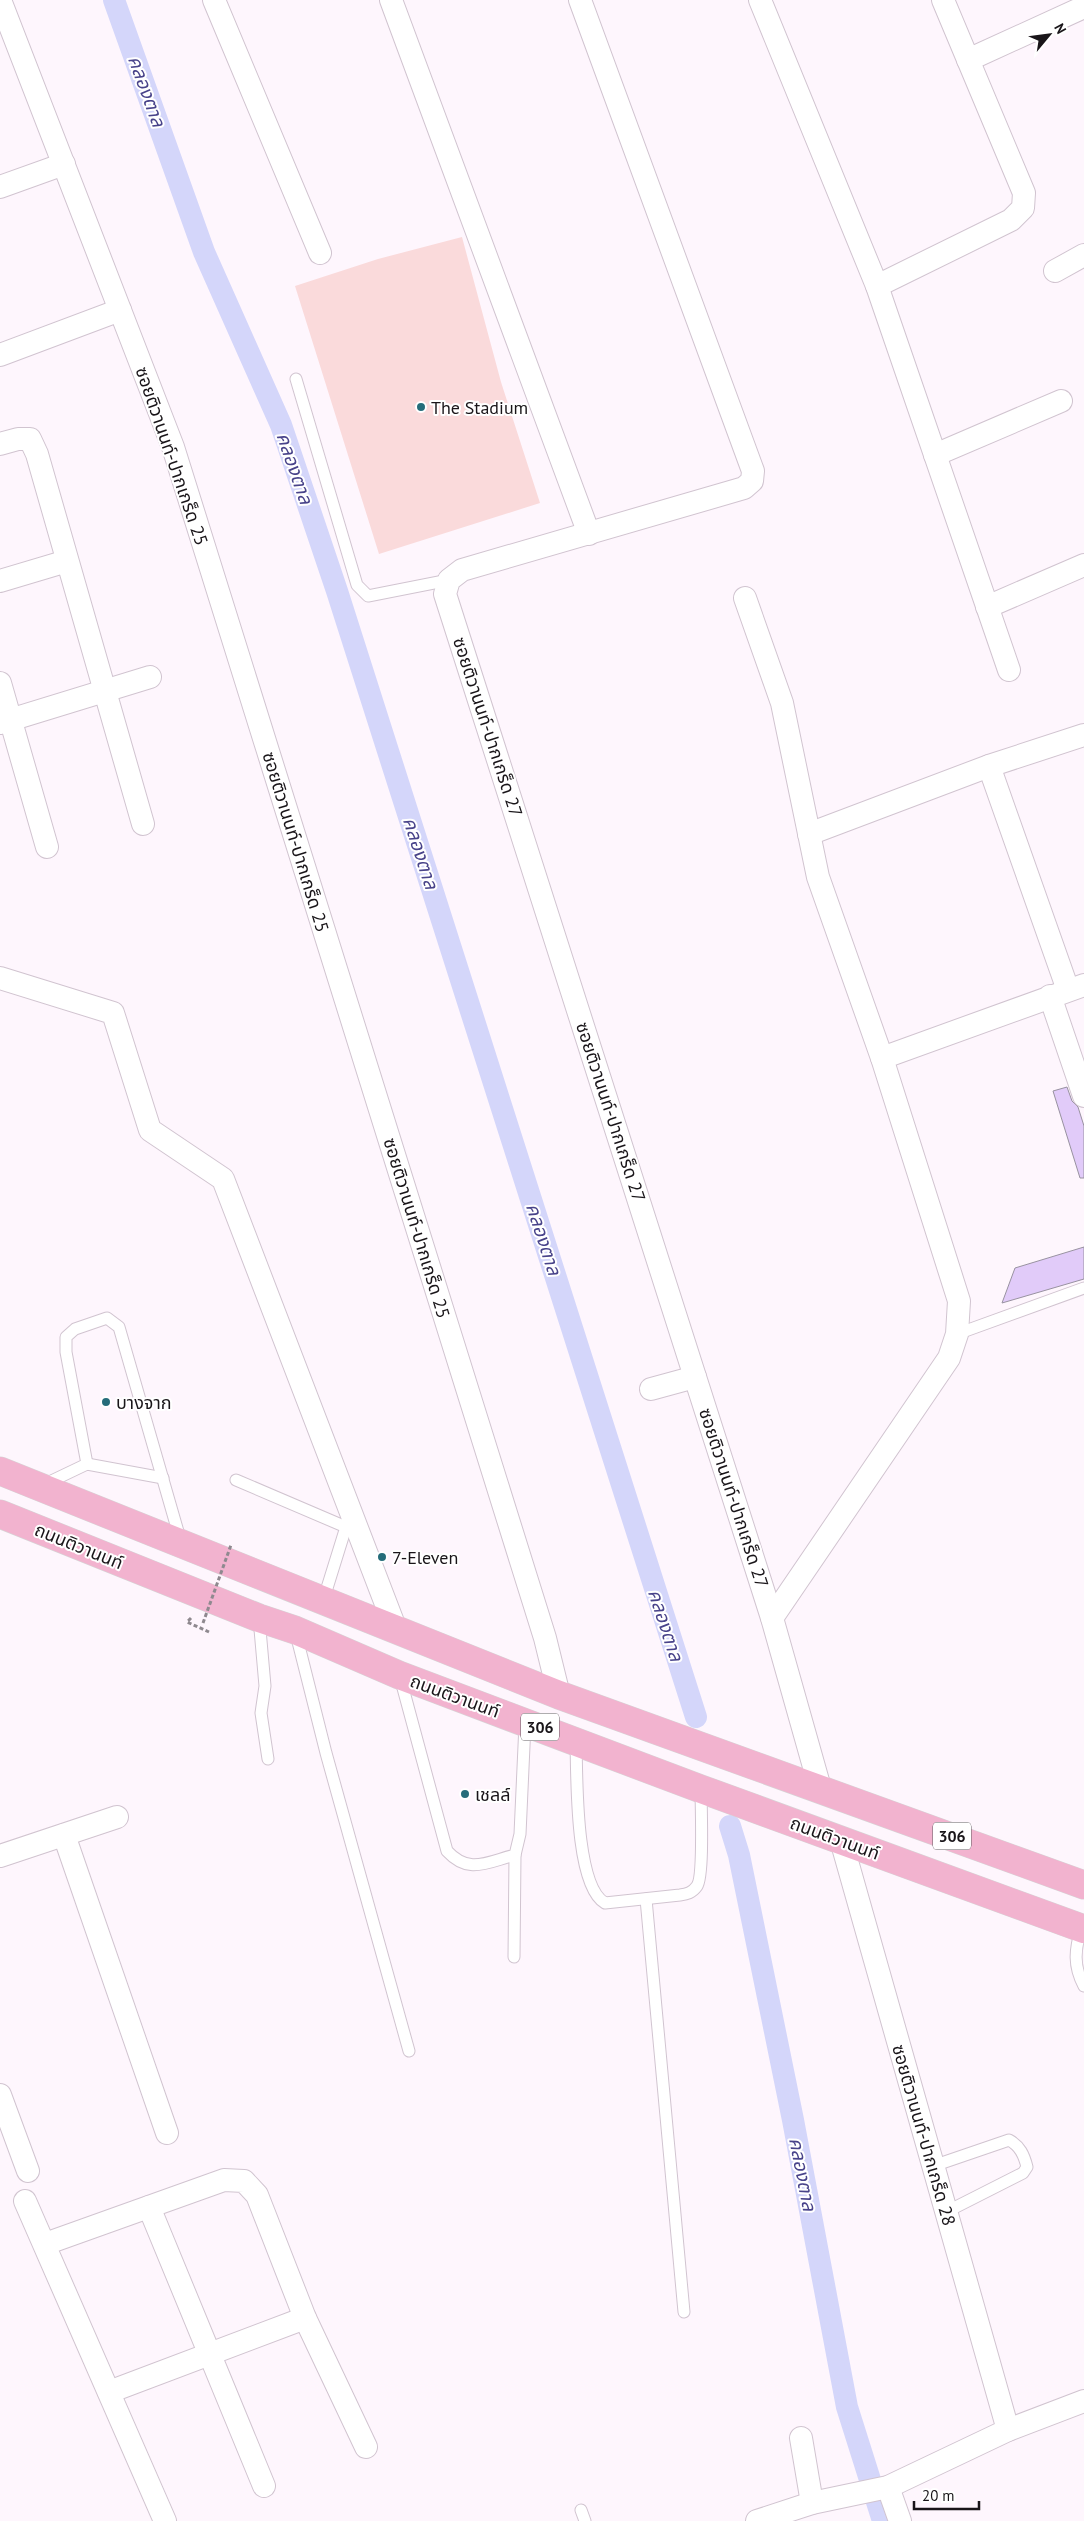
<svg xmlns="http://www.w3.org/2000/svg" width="1084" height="2521" font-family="'PT Sans','Noto Sans Thai',sans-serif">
<rect width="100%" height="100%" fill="#fef6fd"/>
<polygon fill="#fadadb" points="462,237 501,382 540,503 379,554 295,286 378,259"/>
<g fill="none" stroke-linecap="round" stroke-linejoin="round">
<g stroke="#d4d6fa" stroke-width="22">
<polyline points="114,0 204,252 281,425 337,591 696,1717"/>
<polyline points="730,1826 739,1855 793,2120 847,2407 883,2521"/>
</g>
</g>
<g fill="#e1cbf9" stroke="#9892a0">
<polygon points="1067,1087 1072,1101 1078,1107 1084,1126 1084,1178 1080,1178 1053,1091"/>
<polygon points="1084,1247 1084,1279 1002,1303 1015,1268"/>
</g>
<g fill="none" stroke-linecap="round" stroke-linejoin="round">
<g stroke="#d1c4d0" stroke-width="13">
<g id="service">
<polyline points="296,379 357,585 368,596 449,580"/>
<polyline points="957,1334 1084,1288"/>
<polyline points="87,1464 163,1478"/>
<polyline points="236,1480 346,1527 323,1601"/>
<polyline points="43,1485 87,1464 66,1352 66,1337 75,1329 107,1318 119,1327 181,1542"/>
<polyline points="259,1618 265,1686 261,1713 268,1759"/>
<polyline points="296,1634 326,1753 409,2051"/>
<path d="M 400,1677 L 447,1851 C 469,1875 487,1862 515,1855 L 520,1834 L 525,1724"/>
<path d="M 576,1742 C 577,1777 575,1886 605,1903 L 680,1895 C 687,1894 692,1893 697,1886 C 704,1876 701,1806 701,1789"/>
<polyline points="646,1899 684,2312"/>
<path d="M 1081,1929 C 1075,1949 1073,1966 1084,1986"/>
<polyline points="514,1957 515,1855"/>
<path d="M 933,2166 L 1009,2140 C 1020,2146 1024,2155 1027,2167 L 1023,2173 L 946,2212"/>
<polyline points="581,2510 585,2521"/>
</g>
</g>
<g stroke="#d1c4d0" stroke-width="24">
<g id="minor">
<polyline points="0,0 173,447 545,1638 559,1695"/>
<polyline points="214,0 320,253"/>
<polyline points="391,0 589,534"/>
<polyline points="580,0 753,471 752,481 744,488 462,570 449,580 445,594 772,1618 820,1788"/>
<polyline points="760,0 877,286 1009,670"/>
<polyline points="968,60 1084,7"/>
<polyline points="0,187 64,164"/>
<polyline points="1055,271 1084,255"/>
<polyline points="877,286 1011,220 1023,208 1024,193 943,0"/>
<polyline points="0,355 120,310"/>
<polyline points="0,444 18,439 30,439 37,454 143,824"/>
<polyline points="935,455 1061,401"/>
<polyline points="0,581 67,561"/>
<polyline points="745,598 782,703 818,877 882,1058 959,1301 957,1334 949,1358 772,1618"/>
<polyline points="987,607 1084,565"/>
<polyline points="0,683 47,847"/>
<polyline points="0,723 150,677"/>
<polyline points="989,766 1068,990"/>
<polyline points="809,834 989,766 1084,735"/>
<polyline points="0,978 113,1013 150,1130 223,1179 396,1630"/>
<polyline points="1050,996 1084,1096"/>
<polyline points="882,1058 1084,985"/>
<polyline points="651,1389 695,1377"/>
<polyline points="64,1835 167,2133"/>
<polyline points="841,1840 1008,2430"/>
<polyline points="0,1856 117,1817"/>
<polyline points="0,2095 28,2171"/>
<polyline points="25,2201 165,2521"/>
<polyline points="149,2207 264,2486"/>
<polyline points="45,2244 224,2180 244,2181 257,2195 305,2318 366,2447"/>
<polyline points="109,2392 305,2318"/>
<polyline points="801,2438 812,2503"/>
<polyline points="888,2487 900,2521"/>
<polyline points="757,2521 812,2503 888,2487 1008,2430 1084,2401"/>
</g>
</g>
<g stroke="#d6d5d6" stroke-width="29">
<g id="primary">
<polyline points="0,1471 559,1695 1084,1885"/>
<polyline points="0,1514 259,1618 295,1630 399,1675 701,1789 1084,1929"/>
</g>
</g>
<polyline stroke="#8f898f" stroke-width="3" stroke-dasharray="4 2.5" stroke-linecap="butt" points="191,1618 187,1622 209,1632"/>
<use href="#service" stroke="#fff" stroke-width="11"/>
<use href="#minor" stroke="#fff" stroke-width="22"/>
<use href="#primary" stroke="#f2b3cf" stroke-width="28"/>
<polyline stroke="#8f898f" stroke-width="3" stroke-dasharray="4 2.5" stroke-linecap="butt" points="203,1623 231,1545"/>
</g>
<g fill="#256c7a" stroke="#fff" stroke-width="2">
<circle cx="421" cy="407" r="5"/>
<circle cx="106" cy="1402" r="5"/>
<circle cx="382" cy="1557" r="5"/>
<circle cx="465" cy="1794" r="5"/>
</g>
<g text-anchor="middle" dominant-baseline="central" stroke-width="4" stroke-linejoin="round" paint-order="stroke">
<g fill="#fff" stroke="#5e5b5e" stroke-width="1">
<rect x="521" y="1713.5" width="38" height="27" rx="4"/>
<rect x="933" y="1822.5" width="38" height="27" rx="4"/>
</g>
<g font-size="16" font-weight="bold" fill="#191519">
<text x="540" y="1727">306</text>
<text x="952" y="1836">306</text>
</g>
<g font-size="18" fill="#191519" stroke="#fff" text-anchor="start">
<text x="431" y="407">The Stadium</text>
<text x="116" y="1402">บางจาก</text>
<text x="392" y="1557">7-Eleven</text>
<text x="475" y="1794">เชลล์</text>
</g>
<g font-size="18" fill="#191519" stroke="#fff">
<text transform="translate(172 456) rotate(71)">ซอยติวานนท์-ปากเกร็ด 25</text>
<text transform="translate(488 727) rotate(72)">ซอยติวานนท์-ปากเกร็ด 27</text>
<text transform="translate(296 842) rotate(73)">ซอยติวานนท์-ปากเกร็ด 25</text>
<text transform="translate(611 1112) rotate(72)">ซอยติวานนท์-ปากเกร็ด 27</text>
<text transform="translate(417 1228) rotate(73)">ซอยติวานนท์-ปากเกร็ด 25</text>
<text transform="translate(734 1498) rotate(72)">ซอยติวานนท์-ปากเกร็ด 27</text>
<text transform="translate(79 1546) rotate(22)">ถนนติวานนท์</text>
<text transform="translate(455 1696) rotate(20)">ถนนติวานนท์</text>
<text transform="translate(835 1838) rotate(20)">ถนนติวานนท์</text>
<text transform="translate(924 2135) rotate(74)">ซอยติวานนท์-ปากเกร็ด 28</text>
</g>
<g font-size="19" font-style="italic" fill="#48438a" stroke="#fff">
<text transform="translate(147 91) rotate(70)">คลองตาล</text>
<text transform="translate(295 468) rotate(71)">คลองตาล</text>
<text transform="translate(421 853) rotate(72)">คลองตาล</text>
<text transform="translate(544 1239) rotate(72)">คลองตาล</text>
<text transform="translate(666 1625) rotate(72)">คลองตาล</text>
<text transform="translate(803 2174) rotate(79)">คลองตาล</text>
</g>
</g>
<g transform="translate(1049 35) rotate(61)" stroke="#ffffff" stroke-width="4" paint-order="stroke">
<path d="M0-4L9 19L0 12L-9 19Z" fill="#191519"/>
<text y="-8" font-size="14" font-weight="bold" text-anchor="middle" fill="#191519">N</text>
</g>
<path d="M914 2501v8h65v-8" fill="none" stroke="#191519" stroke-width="2.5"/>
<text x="922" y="2501" font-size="15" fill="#191519" stroke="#ffffff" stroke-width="4" paint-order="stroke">20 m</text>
</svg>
